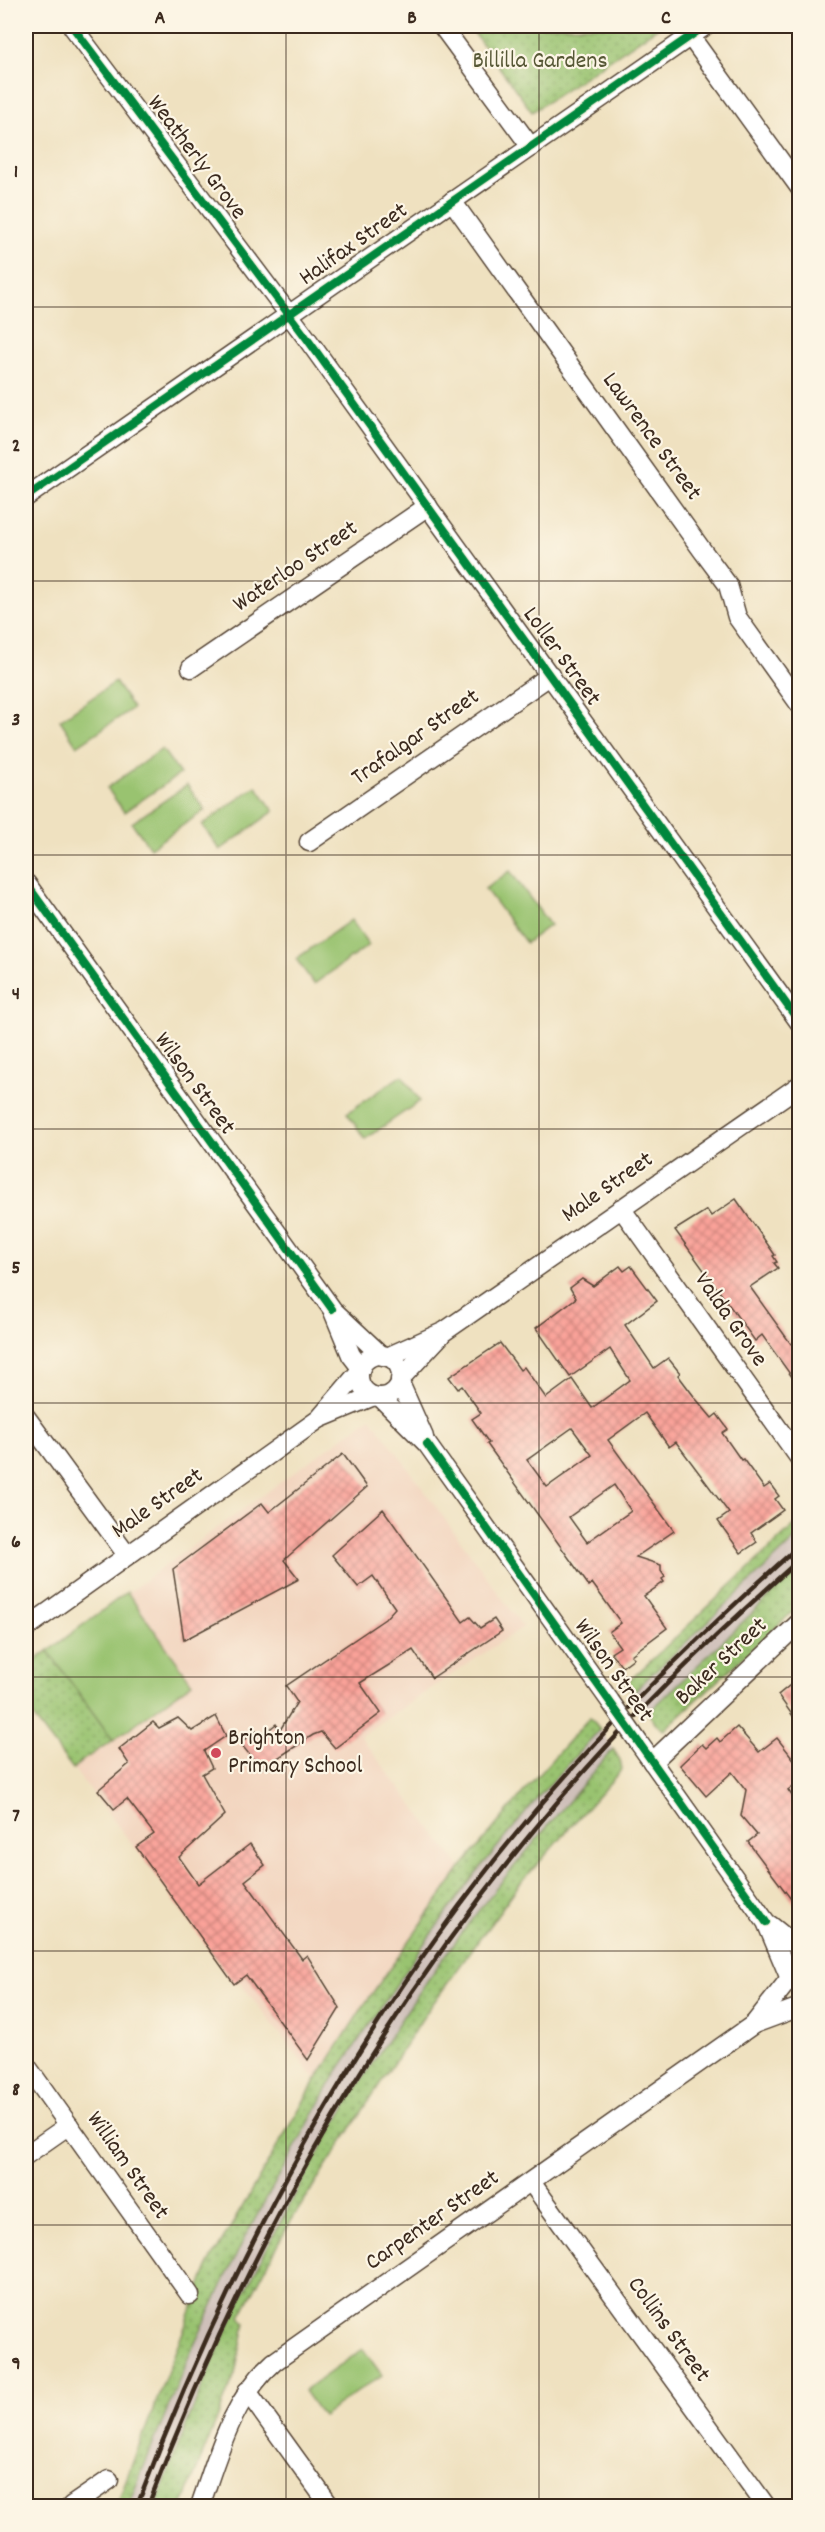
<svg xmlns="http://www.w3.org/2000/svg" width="825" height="2532" font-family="Dekko,sans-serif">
<defs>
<pattern id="green-dots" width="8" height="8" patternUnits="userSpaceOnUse" patternTransform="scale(1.5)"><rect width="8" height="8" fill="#99c36f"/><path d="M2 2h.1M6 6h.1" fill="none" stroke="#7e9f5b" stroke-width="1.8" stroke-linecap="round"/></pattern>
<pattern id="building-cross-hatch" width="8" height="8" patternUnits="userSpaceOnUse" patternTransform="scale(1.5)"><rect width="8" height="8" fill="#faa299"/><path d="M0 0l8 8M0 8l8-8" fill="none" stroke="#cc847c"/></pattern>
</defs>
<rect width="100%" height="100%" fill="#fcf5e5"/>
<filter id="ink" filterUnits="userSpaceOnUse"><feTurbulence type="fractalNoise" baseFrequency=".0167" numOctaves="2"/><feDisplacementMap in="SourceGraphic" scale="12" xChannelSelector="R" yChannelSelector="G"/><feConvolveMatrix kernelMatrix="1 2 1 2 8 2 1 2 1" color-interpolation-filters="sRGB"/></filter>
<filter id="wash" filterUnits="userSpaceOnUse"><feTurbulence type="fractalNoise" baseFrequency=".008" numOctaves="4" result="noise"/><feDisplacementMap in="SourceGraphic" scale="24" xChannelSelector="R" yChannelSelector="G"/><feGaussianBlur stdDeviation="1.35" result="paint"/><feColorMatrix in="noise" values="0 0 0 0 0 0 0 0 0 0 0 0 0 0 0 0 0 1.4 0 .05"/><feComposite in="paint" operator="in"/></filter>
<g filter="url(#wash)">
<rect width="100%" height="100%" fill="#efe1c0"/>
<polygon fill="#f2d4be" points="371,1417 523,1627 360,1736 461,1868 366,2002 316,2080 26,1708 26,1666"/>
<g fill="#cfc0ba">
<polygon points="799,1536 799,1568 648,1713 632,1693"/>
<polygon points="600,1729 613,1749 481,1908 384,2047 327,2141 274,2238 209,2372 175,2450 156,2506 128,2506 189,2356 245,2237 336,2074 426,1941 476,1873 541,1794"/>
</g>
<g fill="url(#green-dots)" stroke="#6a7646" stroke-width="1.5">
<polygon points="469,26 660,26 532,112"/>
<polygon points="799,1521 799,1536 632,1693 626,1684"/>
<polygon points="799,1568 799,1606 664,1730 658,1726 648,1713"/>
<polygon points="48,1651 113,1740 82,1761 73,1769 26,1708 26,1667"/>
<polygon points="590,1717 600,1729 541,1794 476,1873 426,1941 336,2074 245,2237 189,2356 128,2506 116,2506 209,2264 316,2080 366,2002 461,1868 530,1784"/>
<path d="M 613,1749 L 620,1760 L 622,1769 L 518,1886 L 426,2013 L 289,2224 L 240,2317 L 245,2324 L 235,2374 L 182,2506 L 156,2506 C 229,2297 347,2082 482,1906 C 524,1853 569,1801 613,1749 Z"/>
</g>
<g fill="#99c36f" stroke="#6a7646" stroke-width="1.5">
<polygon points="115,682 133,708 77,746 60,720"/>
<polygon points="162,749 180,774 124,812 107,788"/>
<polygon points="187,785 205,810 150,848 132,823"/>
<polygon points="256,786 274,811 220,850 202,825"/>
<polygon points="510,871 550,925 526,943 485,889"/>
<polygon points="351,920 369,945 314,984 296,959"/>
<polygon points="402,1075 420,1101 365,1139 347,1113"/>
<polygon points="127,1592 192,1683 113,1740 48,1651"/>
<polygon points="363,2349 382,2375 322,2416 304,2391"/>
</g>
<g id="blocks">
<g fill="url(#building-cross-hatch)" fill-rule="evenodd">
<polygon points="736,1199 775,1255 773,1256 777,1262 774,1263 778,1268 750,1287 791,1344 800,1338 800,1388 762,1335 755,1341 675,1230 707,1210 711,1216"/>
<path d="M 620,1266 L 624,1271 L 631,1266 L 657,1301 L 625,1325 L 654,1368 L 668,1358 L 680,1373 L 678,1375 L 696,1399 L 712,1418 L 717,1414 L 728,1429 L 722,1433 L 741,1460 L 743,1459 L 764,1488 L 770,1484 L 779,1496 L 775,1499 L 783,1510 L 751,1533 L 757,1542 L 741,1553 L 718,1521 L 729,1513 L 676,1442 L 669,1447 L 645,1413 L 608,1440 L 674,1531 L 636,1557 L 661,1565 L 661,1571 L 665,1577 L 662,1579 L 664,1582 L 644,1596 L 667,1628 L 631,1655 L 634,1658 L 622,1667 L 611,1653 L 620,1647 L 609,1632 L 621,1623 L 592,1583 L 589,1586 L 487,1444 L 489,1443 L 472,1419 L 481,1413 L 462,1386 L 458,1389 L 449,1377 L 500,1343 L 520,1370 L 524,1367 L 546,1398 L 572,1379 L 592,1408 L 630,1380 L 610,1349 L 570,1377 L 536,1328 L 576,1298 L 570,1288 L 582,1279 L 593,1286 ZM 572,1428 L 592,1455 L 547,1487 L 527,1460 ZM 614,1485 L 631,1511 L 587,1542 L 569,1517 Z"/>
<polygon points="343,1454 367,1487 284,1560 299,1579 184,1640 173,1569 262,1503 269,1512"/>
<polygon points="383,1509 463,1622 470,1617 480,1628 494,1619 502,1631 432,1678 413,1650 360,1683 381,1713 335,1748 321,1732 313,1735 261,1769 240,1743 256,1731 261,1736 276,1724 280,1730 297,1702 286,1686 385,1619 395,1608 373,1576 358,1587 332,1555"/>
<polygon points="800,1677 800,1726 778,1695"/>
<polygon points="216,1716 226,1736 204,1751 212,1768 202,1774 225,1815 179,1857 198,1884 250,1844 265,1865 245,1881 302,1959 307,1955 340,2008 308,2060 246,1975 234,1984 136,1847 154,1834 127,1799 114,1809 98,1790 129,1764 119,1749 153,1722 159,1728 178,1718 192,1731"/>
<polygon points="737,1727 759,1752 777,1738 800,1767 800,1781 788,1790 800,1807 800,1911 748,1842 757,1835 741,1816 746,1790 732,1772 706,1796 680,1765 702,1744 706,1748 717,1738 720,1742"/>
</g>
</g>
</g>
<g filter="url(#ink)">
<use href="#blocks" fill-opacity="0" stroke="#564536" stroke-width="1.5"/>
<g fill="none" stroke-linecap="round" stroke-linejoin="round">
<g stroke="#564536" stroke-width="21">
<g id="minor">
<polyline points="72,26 305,336 800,1023"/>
<polyline points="442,26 531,147"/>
<polyline points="690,36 800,188"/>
<polyline points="452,201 702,550 728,585 737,617 800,705"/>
<polyline points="26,497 705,26"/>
<polyline points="191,668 428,506"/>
<polyline points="309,842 551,675"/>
<polyline points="26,883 332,1309 351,1355 361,1368"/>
<polyline points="621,1208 800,1459"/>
<polyline points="335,1312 382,1356"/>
<circle cx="380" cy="1376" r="21"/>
<polyline points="387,1357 445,1331 800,1085"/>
<polyline points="400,1379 441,1335"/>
<polyline points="400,1383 424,1437"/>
<polyline points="380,1397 427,1444 610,1701"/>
<polyline points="26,1417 127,1555"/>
<polyline points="321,1418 374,1396"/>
<polyline points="26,1628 319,1419 359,1372"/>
<polyline points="639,1743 766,1922 788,1974"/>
<polyline points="652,1762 800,1622"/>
<polyline points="770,1925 800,1949"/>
<polyline points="754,2024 787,1982"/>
<polyline points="26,2065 190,2295"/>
<polyline points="26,2155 69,2125"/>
<polyline points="531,2182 766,2506"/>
<polyline points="247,2391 330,2506"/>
<polyline points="71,2506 109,2480"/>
<path d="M 200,2506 C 218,2455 232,2399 274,2362 L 754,2024 L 800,2007"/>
</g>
</g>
<use href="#minor" stroke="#fff" stroke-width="18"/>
<g stroke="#3b2a1e" stroke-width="4.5">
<path d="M 137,2506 C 242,2230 389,1965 591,1748 C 657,1676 727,1610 800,1545"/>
<path d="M 148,2506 C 250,2236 395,1984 587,1768 C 653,1694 726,1625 800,1559"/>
</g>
<g stroke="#564536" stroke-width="21" stroke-linecap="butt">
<polyline id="minor-bridge" points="610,1701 639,1743"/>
</g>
<use href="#minor-bridge" stroke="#fff" stroke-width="18"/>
<g stroke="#fcf5e5" stroke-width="11">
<g id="cycleway">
<polyline points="72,26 305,336 800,1023"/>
<polyline points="26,497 705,26"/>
<polyline points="26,883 332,1309"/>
<polyline points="427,1444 766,1922"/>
</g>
</g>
<use href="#cycleway" stroke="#00873e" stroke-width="8"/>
</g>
</g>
<path fill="none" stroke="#3b2a1e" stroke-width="1.5" stroke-opacity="0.55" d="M 286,26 L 286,2506M 539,26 L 539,2506M 26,307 L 800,307M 26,581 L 800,581M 26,855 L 800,855M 26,1129 L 800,1129M 26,1403 L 800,1403M 26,1677 L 800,1677M 26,1951 L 800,1951M 26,2225 L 800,2225"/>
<circle fill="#d1495b" stroke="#fcf5e5" stroke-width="2" cx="216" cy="1753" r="6"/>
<g text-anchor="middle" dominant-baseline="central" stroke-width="4.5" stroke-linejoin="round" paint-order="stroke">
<g font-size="24" fill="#575836" stroke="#fcf5e5">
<text x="540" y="62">Billilla Gardens</text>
</g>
<g font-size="24" fill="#3b2a1e" stroke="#fcf5e5">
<text transform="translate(196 158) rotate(53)">Weatherly Grove</text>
<text transform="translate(354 245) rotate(-35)">Halifax Street</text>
<text transform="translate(651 437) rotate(54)">Lawrence Street</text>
<text transform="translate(296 567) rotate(-34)">Waterloo Street</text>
<text transform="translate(561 657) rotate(54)">Loller Street</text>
<text transform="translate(416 738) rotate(-35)">Trafalgar Street</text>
<text transform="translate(194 1084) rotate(54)">Wilson Street</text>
<text transform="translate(608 1188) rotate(-35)">Male Street</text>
<text transform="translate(730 1320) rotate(55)">Valda Grove</text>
<text transform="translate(158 1504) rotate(-35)">Male Street</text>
<text transform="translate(722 1662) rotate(-43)">Baker Street</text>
<text transform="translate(613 1671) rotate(55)">Wilson Street</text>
<text transform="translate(127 2166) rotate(55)">William Street</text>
<text transform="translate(433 2221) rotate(-35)">Carpenter Street</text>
<text transform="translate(668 2330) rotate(54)">Collins Street</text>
</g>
<g font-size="24" fill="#3b2a1e" stroke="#fcf5e5" text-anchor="start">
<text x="228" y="1739">Brighton<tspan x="228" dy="28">Primary School</tspan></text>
</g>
</g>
<rect width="825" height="2532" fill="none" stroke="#fcf5e5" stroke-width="66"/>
<rect x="33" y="33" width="759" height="2466" fill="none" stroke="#3b2a1e" stroke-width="2"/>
<g font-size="20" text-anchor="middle" font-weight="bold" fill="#3b2a1e">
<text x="160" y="23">A</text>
<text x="412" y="23">B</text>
<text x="666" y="23">C</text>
<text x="16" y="177">1</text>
<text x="16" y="451">2</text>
<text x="16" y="725">3</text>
<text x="16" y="999">4</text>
<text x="16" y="1273">5</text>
<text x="16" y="1547">6</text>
<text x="16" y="1821">7</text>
<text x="16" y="2095">8</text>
<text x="16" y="2369">9</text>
</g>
</svg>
